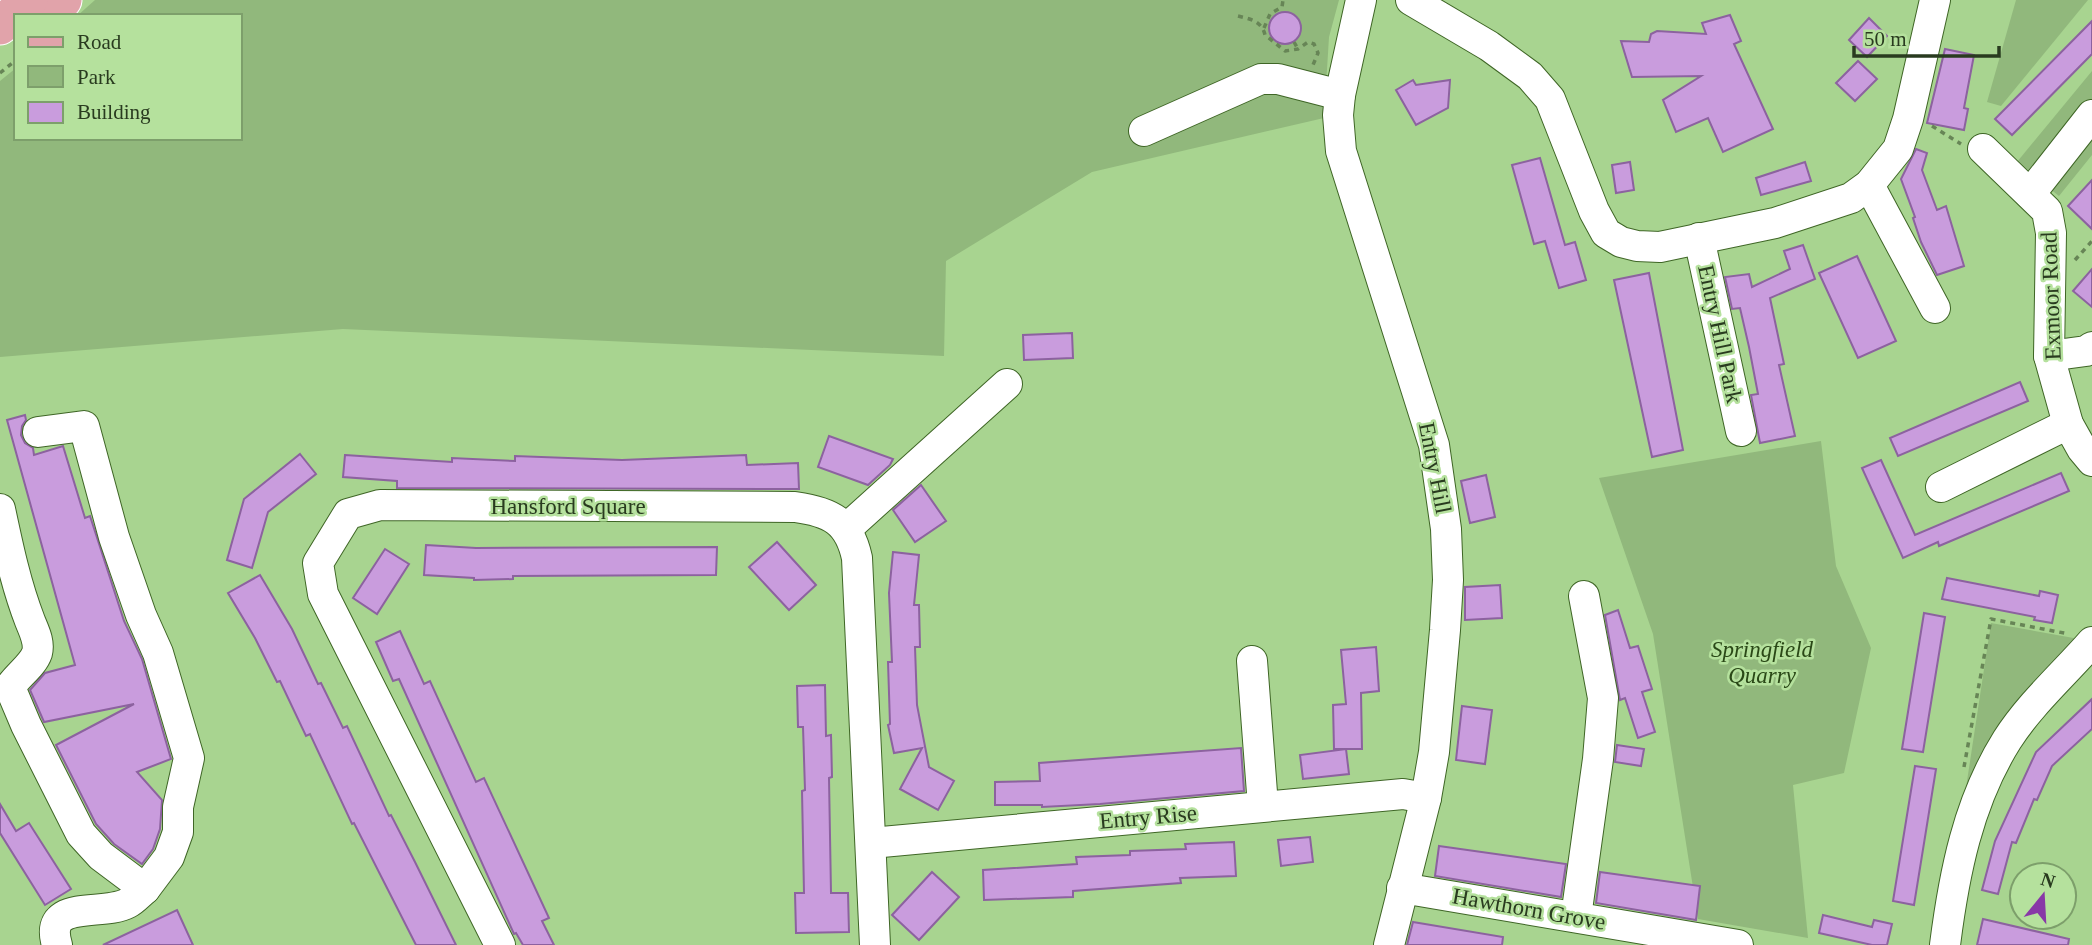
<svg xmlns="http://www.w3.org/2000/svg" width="2092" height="945" font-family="'Times New Roman',serif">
<rect width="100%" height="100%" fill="#a8d490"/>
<g fill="#91b87c">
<polygon points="95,0 1339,0 1329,37 1324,118 1092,172 946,261 944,356 343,329 0,357 0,81 16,68 16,138 240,138 240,16 77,16"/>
<polygon points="2016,0 2088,0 2001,106 1987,102"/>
<polygon points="2092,71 2092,101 2033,174 2017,162"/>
<polygon points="2092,125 2092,155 2059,196 2044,184"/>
<polygon points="1821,441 1836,566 1871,648 1844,773 1793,785 1808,938 1698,919 1653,634 1599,478"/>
<polygon points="1991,623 2079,639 2019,701 1981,754 1964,801"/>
</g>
<g fill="#c99cdd" stroke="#8c629f" stroke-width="2">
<circle cx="1285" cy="28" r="16"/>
<polygon points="1730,15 1741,41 1734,44 1773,129 1723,152 1708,118 1676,132 1663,100 1701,76 1632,77 1621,41 1649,42 1651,34 1657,31 1706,34 1702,23"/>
<polygon points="1869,18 1887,36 1867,57 1849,40"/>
<polygon points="2092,21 2092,54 2012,135 1995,119"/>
<polygon points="1945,49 1974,55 1964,108 1968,109 1964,130 1927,123"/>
<polygon points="1858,61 1877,79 1855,101 1836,83"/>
<polygon points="1413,80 1416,85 1450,80 1448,108 1416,125 1396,90"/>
<polygon points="1916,149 1927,153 1922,170 1937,210 1946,206 1964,266 1937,275 1921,242 1913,218 1915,217 1901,179"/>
<polygon points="1540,158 1565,245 1575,242 1586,280 1559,288 1545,241 1534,244 1512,165"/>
<polygon points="1630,162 1634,190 1616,193 1612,165"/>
<polygon points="1805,162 1811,181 1761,195 1756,178"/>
<polygon points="2092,180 2092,229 2068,206"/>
<polygon points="1803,245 1815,279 1770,298 1784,364 1779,365 1795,436 1760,443 1751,395 1758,394 1749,347 1740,308 1732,309 1725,277 1749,274 1752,287 1790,269 1784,251"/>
<polygon points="1857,256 1896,341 1858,358 1819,273"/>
<polygon points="2092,269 2092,307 2073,291"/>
<polygon points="1649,273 1683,450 1652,457 1614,280"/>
<polygon points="1072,333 1073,358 1024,360 1023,335"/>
<polygon points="2020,382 2028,401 1898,456 1890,438"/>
<polygon points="25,415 26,420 22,426 21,435 25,443 33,448 34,455 63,446 85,518 90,516 124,621 142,659 171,759 137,772 162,800 160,829 153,849 142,864 114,844 96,824 56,745 134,704 44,722 30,690 45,673 75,665 7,420"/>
<polygon points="829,436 893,459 890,465 868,485 818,467"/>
<polygon points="300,454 316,474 268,512 252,568 227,560 244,499"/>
<polygon points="345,455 420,460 452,462 452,458 515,461 515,456 622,460 746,455 747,465 798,463 799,489 397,488 397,481 343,477"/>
<polygon points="1881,460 1915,535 2061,473 2069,491 1939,546 1938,542 1903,558 1862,468"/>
<polygon points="1486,475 1495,517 1470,523 1461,481"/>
<polygon points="921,485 946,521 915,542 893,510"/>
<polygon points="777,542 816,585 789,610 749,567"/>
<polygon points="426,545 476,548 717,547 716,575 513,576 513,579 474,580 474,578 424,575"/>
<polygon points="385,549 409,564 377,614 353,598"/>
<polygon points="893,552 919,555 914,605 919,605 920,647 915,647 917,705 929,767 954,781 938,810 900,789 922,748 894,753 888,725 890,724 888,662 892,662 889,593"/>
<polygon points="260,575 292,629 318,684 321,683 343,728 347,726 389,816 391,815 415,862 456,945 416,945 354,823 352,824 310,734 306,736 280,681 277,682 255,638 228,593"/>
<polygon points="1947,578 2039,596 2040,591 2058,595 2052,623 2034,620 2035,617 1942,599"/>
<polygon points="1500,585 1502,618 1465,620 1465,587"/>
<polygon points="1618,610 1630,648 1638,646 1652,689 1642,692 1655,732 1638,738 1625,698 1620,700 1605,615"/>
<polygon points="1924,613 1945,617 1923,752 1902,749"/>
<polygon points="400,631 424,684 430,681 476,782 484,778 549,918 542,921 554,945 523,945 516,933 514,934 399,679 393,681 376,642"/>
<polygon points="1376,647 1379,691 1361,693 1362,749 1334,749 1333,705 1346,704 1341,650"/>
<polygon points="825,685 826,736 831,735 832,777 829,778 831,893 848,893 849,932 796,933 795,893 804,893 802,791 805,790 803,727 798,727 797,686"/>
<polygon points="2092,699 2092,729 2052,766 2037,800 2034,799 2016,843 2012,842 1998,894 1982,890 1995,841 2036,752"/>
<polygon points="1462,706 1492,710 1485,764 1456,760"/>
<polygon points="1617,745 1644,749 1641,766 1615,762"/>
<polygon points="1241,748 1244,791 1100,804 1042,807 1042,805 995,805 995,782 1040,781 1039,763"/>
<polygon points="1346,749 1349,774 1303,779 1300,755"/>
<polygon points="1915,766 1936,769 1914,905 1893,901"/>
<polygon points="0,804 16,831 29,823 71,889 45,905 0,833"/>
<polygon points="1310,837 1313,862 1281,866 1278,840"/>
<polygon points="1234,842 1236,876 1180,878 1181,883 1073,891 1073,897 984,900 983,870 1077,864 1076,857 1130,855 1130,851 1186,849 1185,844"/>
<polygon points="1439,846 1566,864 1561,897 1435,876"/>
<polygon points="932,872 959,897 919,940 892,915"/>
<polygon points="1600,872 1700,886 1696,920 1596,903"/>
<polygon points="177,910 193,945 103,945"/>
<polygon points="1823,915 1872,927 1874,920 1892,924 1887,945 1872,945 1819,933"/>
<polygon points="1983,919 2069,939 2068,945 1977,945"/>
<polygon points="1413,922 1503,937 1502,945 1407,945"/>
</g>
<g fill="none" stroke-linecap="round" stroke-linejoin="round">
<g stroke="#3f6626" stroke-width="32">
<g id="minor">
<polyline points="1361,0 1340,95 1338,115 1341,151 1434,445 1446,529 1448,580 1445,630 1434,752 1426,798 1389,945"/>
<polyline points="1411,0 1489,46 1530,76 1550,99 1594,211 1606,233 1621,242 1637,246 1660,247 1775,223 1851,198 1869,185 1898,149 1908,119 1935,0"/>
<polyline points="1144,131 1261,79 1278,79 1340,95"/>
<polyline points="1983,149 2047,211 2051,233 2049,356 2068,424 2082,449 2092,461"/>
<polyline points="1869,185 1935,308"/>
<polyline points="2030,194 2092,115"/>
<polyline points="1699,238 1741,431"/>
<polyline points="2049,356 2086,351 2092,347"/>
<polyline points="38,432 84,426 114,537 141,615 158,653 189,758 178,807 178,832 169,857 145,889"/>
<polyline points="1941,487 2068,424"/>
<path d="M 0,509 C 8,547 16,585 30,621 C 34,631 40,642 37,653 C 33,665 17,676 10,687 L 26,725 L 81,834 L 101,856 L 145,889 C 140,893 134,900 128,903 C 102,917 43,898 57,945"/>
<polyline points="846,529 1007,384"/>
<polyline points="1252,661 1263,806"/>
<polyline points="871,843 1403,794 1426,798"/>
<polyline points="1402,888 1738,945"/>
<polyline points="1576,917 1598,759 1603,698 1584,596"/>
<path d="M 500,945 L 323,594 L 318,563 L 348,514 L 380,505 L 795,507 C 831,512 849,521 857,558 L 875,945"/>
<path d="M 1945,945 C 1954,874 1968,802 2007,740 C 2030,704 2064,674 2092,642"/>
</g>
</g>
<g stroke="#fff" stroke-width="39">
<g id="major">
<polyline points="44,16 63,0"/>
<polyline points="0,26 29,0"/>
</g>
</g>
<g stroke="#678556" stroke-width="3.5" stroke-dasharray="5 5" stroke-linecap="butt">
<path d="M 1238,16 C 1250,19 1262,21 1265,35 L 1285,51 L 1298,49 L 1308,42 L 1314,44 L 1318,53 L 1313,65"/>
<polyline points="1264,28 1270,14 1282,7 1283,0"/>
<polyline points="1294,42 1298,49"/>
<polyline points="0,73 16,60"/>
<polyline points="1932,126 1961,144"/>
<polyline points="2075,260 2092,241"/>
<polyline points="1964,767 1991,619 2069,634"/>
</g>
<use href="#minor" stroke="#fff" stroke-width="30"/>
<use href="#major" stroke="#e1a3aa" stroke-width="37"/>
</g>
<g text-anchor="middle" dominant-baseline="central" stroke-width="5" stroke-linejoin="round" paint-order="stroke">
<g font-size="23" fill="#293b1f" stroke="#b5e19d">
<text transform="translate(2051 296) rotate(-92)">Exmoor Road</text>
<text transform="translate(1720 334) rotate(78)">Entry Hill Park</text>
<text transform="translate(1435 468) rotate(79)">Entry Hill</text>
<text x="568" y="506">Hansford Square</text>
<text transform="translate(1148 817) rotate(-5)">Entry Rise</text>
<text transform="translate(1529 909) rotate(10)">Hawthorn Grove</text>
</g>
<g font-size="23" font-style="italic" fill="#2a4817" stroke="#b5e19d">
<text x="1762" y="649">Springfield<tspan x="1762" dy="26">Quarry</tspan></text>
</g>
</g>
<rect x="14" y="14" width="228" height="126" fill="#b5e19d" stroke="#7d9f6b" stroke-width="2"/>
<rect x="28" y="37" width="35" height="10" fill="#e1a3aa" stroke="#7d9f6b" stroke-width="2"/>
<text x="77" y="49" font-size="21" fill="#293b1f">Road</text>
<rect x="28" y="66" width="35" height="21" fill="#91b87c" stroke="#7d9f6b" stroke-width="2"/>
<text x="77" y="84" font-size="21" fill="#293b1f">Park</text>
<rect x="28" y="102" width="35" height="21" fill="#c99cdd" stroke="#7d9f6b" stroke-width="2"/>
<text x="77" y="119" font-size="21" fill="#293b1f">Building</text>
<g transform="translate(2043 896) rotate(18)"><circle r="33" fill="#b5e19d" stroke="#7d9f6b" stroke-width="2"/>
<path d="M0-5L12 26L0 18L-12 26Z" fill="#8838a7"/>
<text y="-10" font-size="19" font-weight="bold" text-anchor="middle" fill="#293b1f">N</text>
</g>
<path d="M1854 46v10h145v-10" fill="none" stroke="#293b1f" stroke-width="3.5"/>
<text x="1864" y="46" font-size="21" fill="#293b1f" stroke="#b5e19d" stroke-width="5" paint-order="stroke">50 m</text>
</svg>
